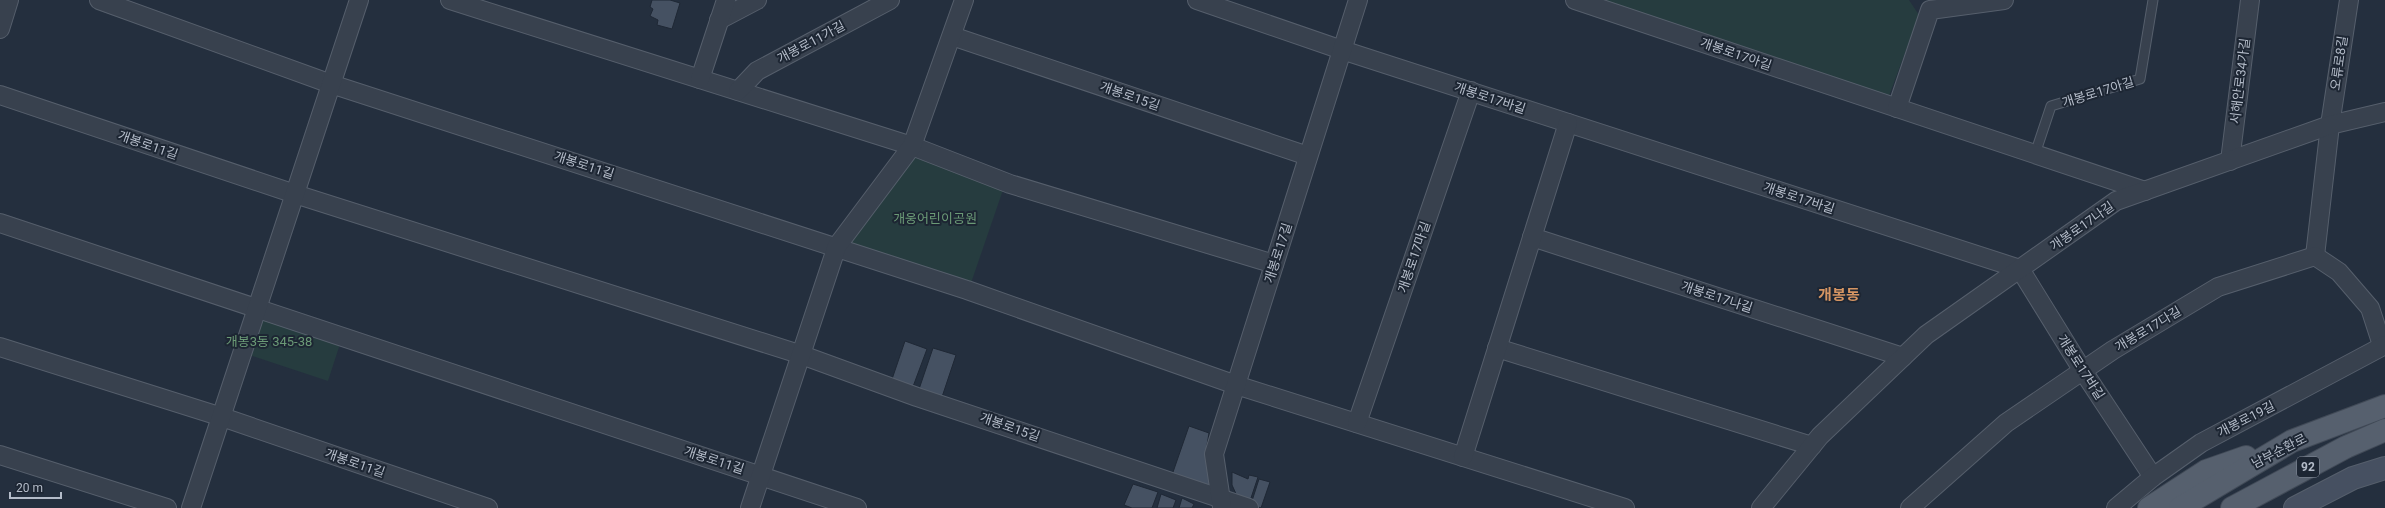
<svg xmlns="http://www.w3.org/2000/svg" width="2385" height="508" font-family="Roboto,'Noto Sans KR',sans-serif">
<rect width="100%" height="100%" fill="#242f3e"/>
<g fill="#263c3f">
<polygon points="1575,0 1909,0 1919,15 1886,104"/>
<polygon points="917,153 1004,187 970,286 844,245"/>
<polygon points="255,316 340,344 328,381 243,353"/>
</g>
<g fill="#455162" stroke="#1f2835">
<polygon points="652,0 670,0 680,3 672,29 657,25 658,20 650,16 653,9 650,7"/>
<polygon points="905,341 927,349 911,392 890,385"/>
<polygon points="933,348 956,355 940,403 917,395"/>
<polygon points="1189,426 1209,433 1207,445 1212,489 1172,475"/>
<polygon points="1232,472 1248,479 1249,475 1258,477 1250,501 1237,496 1232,485"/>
<polygon points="1259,479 1270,482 1261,508 1251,504"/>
<polygon points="1133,484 1158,492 1152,508 1132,508 1124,505"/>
<polygon points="1161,494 1176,500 1173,508 1157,508"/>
<polygon points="1182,498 1194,504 1192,508 1179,508"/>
</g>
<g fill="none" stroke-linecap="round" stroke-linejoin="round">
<g stroke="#565f6c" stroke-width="11">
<polyline id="lane" points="2035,154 2051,106 2140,79 2153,0"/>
</g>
<g stroke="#565f6c" stroke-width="20">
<g id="street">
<polyline points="99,0 331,84 967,290 1236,385 1625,508"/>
<polyline points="450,0 912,146 1010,184 1274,264"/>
<polyline points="1197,0 1342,50 2020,269 2083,371 2153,477"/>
<polyline points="1575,0 2145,191"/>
<polyline points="719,20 757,0"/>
<polyline points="0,29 9,0"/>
<polyline points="952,36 1308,156"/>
<polyline points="700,79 726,0"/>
<polyline points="738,91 757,71 890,0"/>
<polyline points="0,95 295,194 799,354 917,397 1249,508"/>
<polyline points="1897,108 1930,10 2004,0"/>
<polyline points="2230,161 2250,0"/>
<polyline points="0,223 857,508"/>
<polyline points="1532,237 1903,357"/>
<polyline points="2315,256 2330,125 2349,0"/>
<polyline points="0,347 222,417 488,508"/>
<polyline points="1497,348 1812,446"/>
<polyline points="1357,423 1471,91"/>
<polyline points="0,455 167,508"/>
<polyline points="1463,457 1568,123"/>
<polyline points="1222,507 1214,454 1358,0"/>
<polyline points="191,508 359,0"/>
<polyline points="750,508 837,246 912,146 964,0"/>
<polyline points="1761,508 1820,436 1926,335 2116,201 2330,125 2385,112"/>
<polyline points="1910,508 2006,423 2113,350 2218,287 2315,256 2339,272 2370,308 2382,345"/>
<polyline points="2116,508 2153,477 2201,443 2385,345"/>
</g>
</g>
<g stroke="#565f6c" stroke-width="24">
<polyline id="secondary" points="2295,508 2353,478 2385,468"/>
</g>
<g stroke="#414a57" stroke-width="24">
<g id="primary">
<polyline points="2149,508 2206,471 2246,457"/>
<polyline points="2180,508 2292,441 2385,406"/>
<polyline points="2232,508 2346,447 2385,430"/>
</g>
</g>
<use href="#lane" stroke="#38414e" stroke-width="9"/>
<use href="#street" stroke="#38414e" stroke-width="18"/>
<use href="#secondary" stroke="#465061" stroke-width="22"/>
<use href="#primary" stroke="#56606e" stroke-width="22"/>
</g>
<g text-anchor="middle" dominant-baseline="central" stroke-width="4" stroke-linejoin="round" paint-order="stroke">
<rect fill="#1d2633" stroke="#878f9c" stroke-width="1" x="2297" y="457" width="22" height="20" rx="3"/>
<g font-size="12" font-weight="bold" fill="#b4bcc9">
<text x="2308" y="467">92</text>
</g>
<g font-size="13" fill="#b4bcc9" stroke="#1d2633">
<text transform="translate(811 42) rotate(-28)">개봉로11가길</text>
<text transform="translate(1736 54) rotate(19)">개봉로17아길</text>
<text transform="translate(2339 63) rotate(-82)">오류로8길</text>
<text transform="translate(2240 81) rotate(-83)">서해안로34가길</text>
<text transform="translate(2098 92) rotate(-17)">개봉로17아길</text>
<text transform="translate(1130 96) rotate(19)">개봉로15길</text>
<text transform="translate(1490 98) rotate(18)">개봉로17바길</text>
<text transform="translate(148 145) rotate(19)">개봉로11길</text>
<text transform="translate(584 165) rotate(18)">개봉로11길</text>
<text transform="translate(1799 198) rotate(18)">개봉로17바길</text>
<text transform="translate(2082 226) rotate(-35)">개봉로17나길</text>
<text transform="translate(1278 253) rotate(-72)">개봉로17길</text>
<text transform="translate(1414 257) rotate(-71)">개봉로17마길</text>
<text transform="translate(1717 297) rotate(18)">개봉로17나길</text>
<text transform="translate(2148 329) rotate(-31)">개봉로17다길</text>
<text transform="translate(2081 367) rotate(57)">개봉로17바길</text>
<text transform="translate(2246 419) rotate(-27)">개봉로19길</text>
<text transform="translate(1010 427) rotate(19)">개봉로15길</text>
<text transform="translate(2279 451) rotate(-27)">남부순환로</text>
<text transform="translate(714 460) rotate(18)">개봉로11길</text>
<text transform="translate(355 463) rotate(19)">개봉로11길</text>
</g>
<g font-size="13" fill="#6b9a76" stroke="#1d2633">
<text x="935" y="218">개웅어린이공원</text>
<text x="269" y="341">개봉3동 345-38</text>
</g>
<g font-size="15" font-weight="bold" fill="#d59563" stroke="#1d2633">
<text x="1839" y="295">개봉동</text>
</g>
</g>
<path d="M10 492v6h51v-6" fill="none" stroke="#b4bcc9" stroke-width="2"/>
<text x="16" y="492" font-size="12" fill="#b4bcc9" stroke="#1d2633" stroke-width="3" paint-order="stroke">20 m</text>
</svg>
